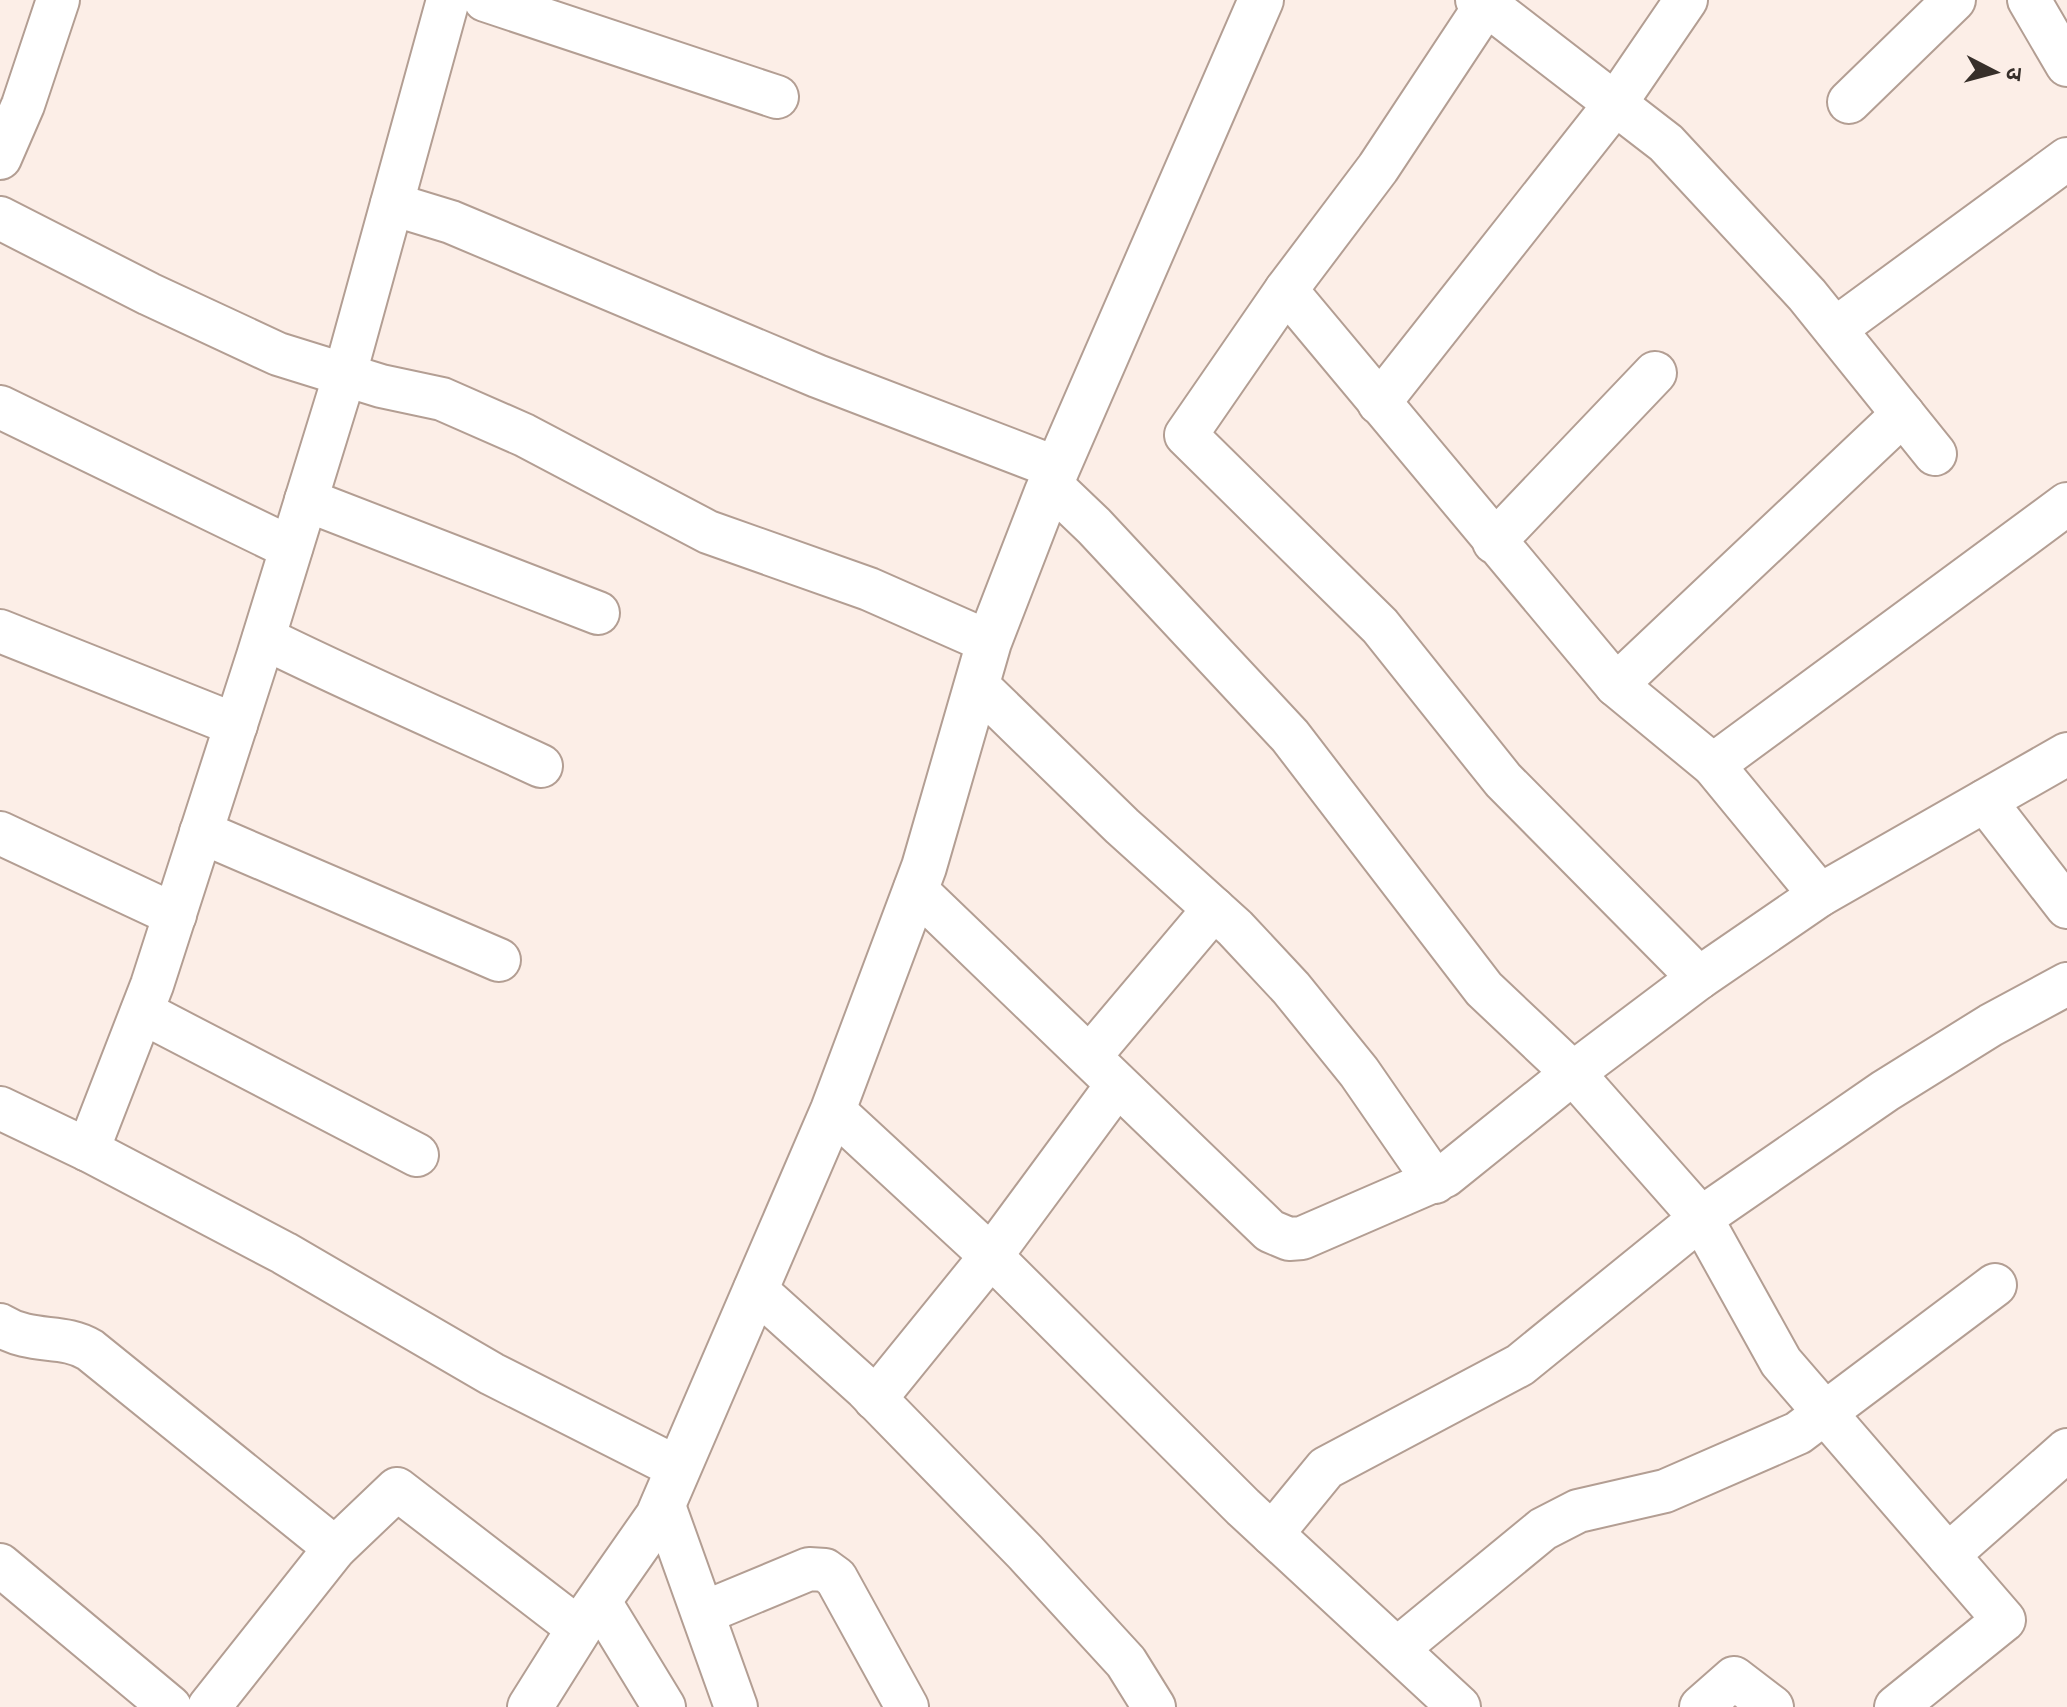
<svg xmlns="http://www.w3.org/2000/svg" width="2067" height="1707" font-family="Rubik,'Noto Sans Devanagari',sans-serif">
<rect width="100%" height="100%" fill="#fceee7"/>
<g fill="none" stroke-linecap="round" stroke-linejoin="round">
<g stroke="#b39e93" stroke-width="46">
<g id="minor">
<polyline points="485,0 777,97"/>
<polyline points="1477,0 1486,4 1666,143 1807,295 1935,454"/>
<polyline points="1489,0 1378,168 1286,290 1186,435 1380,626 1503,780 1699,978"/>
<polyline points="2029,0 2067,65"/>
<polyline points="1849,102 1954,0"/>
<polyline points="0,158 23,105 58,0"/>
<polyline points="392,204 451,222 817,376 1057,468"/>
<polyline points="0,218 149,294 278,354 381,386 442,399 524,435 708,532 869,589 989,642"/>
<polyline points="1286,290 1616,685 1713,765 1820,895"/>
<polyline points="1835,329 2067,159"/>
<polyline points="1379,403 1615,104 1686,0"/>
<polyline points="0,407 291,548"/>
<polyline points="1050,484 1094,526 1290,736 1484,989 1573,1073 1701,1218 1781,1362 2004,1620 1896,1707"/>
<polyline points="306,500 598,613"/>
<polyline points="1494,542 1655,373"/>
<polyline points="0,631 236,725"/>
<path d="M 264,638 C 355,683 448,723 541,766"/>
<polyline points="977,685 1122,826 1235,928 1291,988 1359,1072 1435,1182"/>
<polyline points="1616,685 1903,414"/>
<polyline points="1713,765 2067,504"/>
<polyline points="1985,801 2067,907"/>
<polyline points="201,832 499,960"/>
<polyline points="0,833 175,915"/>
<polyline points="915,889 1270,1231 1289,1239 1302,1238 1445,1176 1573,1073 1699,978 1820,895 2067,754"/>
<polyline points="142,1012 417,1155"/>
<polyline points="1090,1056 1214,909"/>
<polyline points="0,1108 88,1150 284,1253 492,1374 678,1468"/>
<polyline points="833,1110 991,1256 1243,1507 1459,1707"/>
<polyline points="88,1150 152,985 258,656 345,374 448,0"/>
<polyline points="755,1289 866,1389 1025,1552 1126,1662 1154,1707"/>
<path d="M 0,1325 C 32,1345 62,1333 90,1350 L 335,1548"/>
<polyline points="875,1399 991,1256 1117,1085"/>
<polyline points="663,1503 736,1707"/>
<polyline points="1272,1534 1326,1468 1520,1365 1701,1218 1885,1091 1991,1025 2067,984"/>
<polyline points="1948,1555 2067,1450"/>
<polyline points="0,1565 170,1707"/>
<polyline points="600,1602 664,1707"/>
<polyline points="703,1613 809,1569 825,1570 836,1578 907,1707"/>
<polyline points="1397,1649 1543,1529 1578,1511 1665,1491 1798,1433 1995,1285"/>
<polyline points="209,1707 335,1548 397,1489 579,1629"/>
<polyline points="1701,1707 1734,1678 1772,1707"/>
</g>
</g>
<g stroke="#b39e93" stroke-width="48">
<polyline id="tertiary" points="530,1707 579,1629 658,1516 833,1110 924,867 989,642 1047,492 1261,0"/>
</g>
<use href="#minor" stroke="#fff" stroke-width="42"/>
<use href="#tertiary" stroke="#fff" stroke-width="44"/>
</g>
<g transform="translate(1995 72) rotate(96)" stroke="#fceee7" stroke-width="6" paint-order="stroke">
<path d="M0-6L14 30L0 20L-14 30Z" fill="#372f2a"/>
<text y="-12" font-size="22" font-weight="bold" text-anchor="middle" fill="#372f2a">उ</text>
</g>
</svg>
